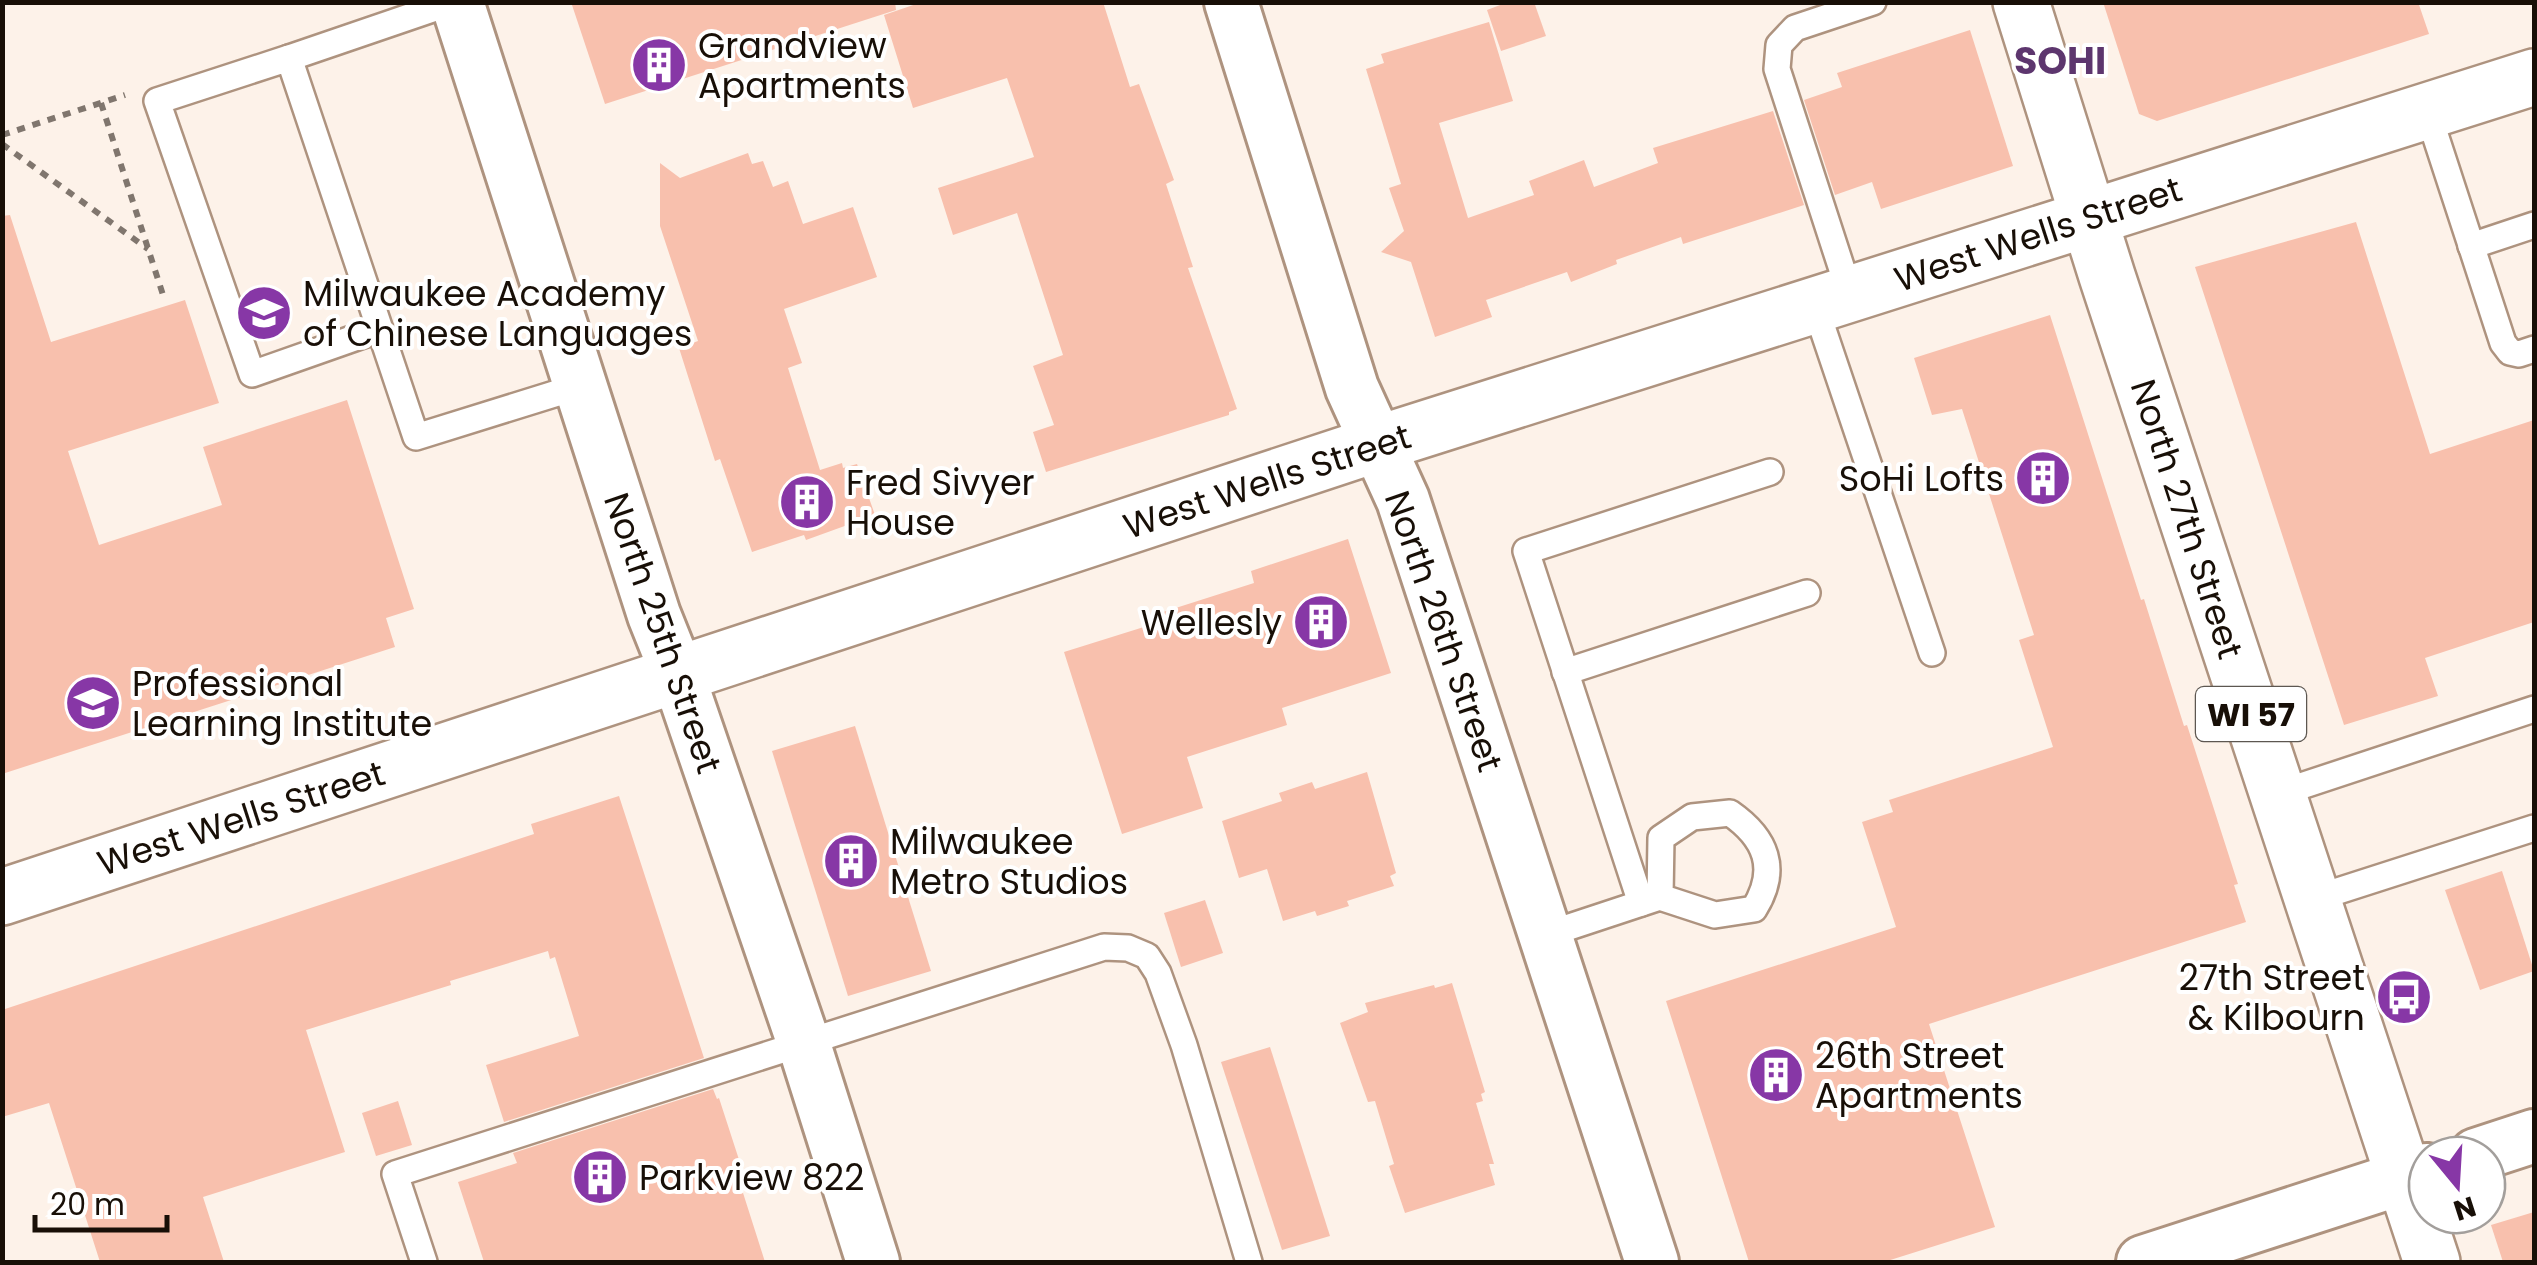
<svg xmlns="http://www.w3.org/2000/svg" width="2537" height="1265" font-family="Poppins,sans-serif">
<rect width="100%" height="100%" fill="#fdf2e9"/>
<g fill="#f8c0ad">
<polygon points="571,2 895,2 896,10 605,104"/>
<polygon points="922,2 1103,2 1130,87 1139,84 1174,180 1166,184 1193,267 1188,268 1237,409 1229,412 1229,415 1046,472 1033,432 1054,425 1033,366 1063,355 1017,213 953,235 938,188 1034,157 1007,78 913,108 884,15"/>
<polygon points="1508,2 1534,2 1546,36 1501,51 1487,10"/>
<polygon points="2103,2 2418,2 2429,34 2157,121 2139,114"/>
<polygon points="1489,22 1513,101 1439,123 1468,218 1534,195 1529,181 1584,160 1594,187 1658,163 1653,148 1773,111 1804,205 1683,244 1681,237 1616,260 1617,264 1571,282 1567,272 1486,300 1492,317 1435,337 1411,262 1381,252 1404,231 1389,188 1401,184 1366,69 1384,63 1381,54"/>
<polygon points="1970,30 2013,166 1881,209 1872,182 1835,195 1804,100 1842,87 1837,73"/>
<polygon points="748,153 752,164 763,161 773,187 788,181 803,224 853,207 877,277 784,309 802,363 788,368 820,470 842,463 843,468 857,464 875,515 806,540 804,535 752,552 720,459 715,461 679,348 698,341 660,226 660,163 680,178"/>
<polygon points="10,215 51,342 185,300 219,403 68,451 99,545 222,505 203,447 347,400 414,609 386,618 395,647 2,774 2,216"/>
<polygon points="2356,222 2430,454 2534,420 2534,622 2425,658 2438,696 2344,725 2195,267"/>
<polygon points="2050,315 2141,600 2144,599 2184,726 2187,725 2238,884 2234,885 2246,922 1929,1024 1995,1227 1884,1262 1749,1262 1666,1001 1896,927 1862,822 1893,812 1889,800 2053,747 2019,640 2034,635 1962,409 1932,415 1914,358"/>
<polygon points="1348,539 1391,673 1282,708 1287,725 1187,757 1203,808 1122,834 1064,652 1163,621 1160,613 1254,583 1251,571"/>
<polygon points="855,726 931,971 848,996 772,751"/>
<polygon points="1367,772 1396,873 1390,876 1394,886 1347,901 1349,906 1317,916 1315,911 1283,921 1267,869 1239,878 1222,821 1282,801 1279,793 1312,782 1315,789"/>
<polygon points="619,796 704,1058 504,1122 486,1065 579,1036 555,957 550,959 548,951 450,981 451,985 306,1030 345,1152 203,1197 224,1262 100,1262 49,1103 2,1117 2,1010 534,834 531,824"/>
<polygon points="2502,871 2534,971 2480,990 2445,890"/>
<polygon points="1205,900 1223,953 1181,967 1164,913"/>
<polygon points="1452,983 1485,1092 1481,1094 1483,1101 1476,1103 1494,1164 1489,1164 1495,1185 1405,1213 1389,1166 1394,1164 1375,1101 1368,1102 1340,1023 1368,1012 1365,1003 1434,985 1435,988"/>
<polygon points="1270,1047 1330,1236 1282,1250 1221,1062"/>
<polygon points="713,1089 717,1099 719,1098 743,1172 737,1174 765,1262 484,1262 458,1182 517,1163 513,1153"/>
<polygon points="398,1101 412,1145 376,1156 362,1113"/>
<polygon points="2534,1212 2534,1262 2503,1262 2491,1225"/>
</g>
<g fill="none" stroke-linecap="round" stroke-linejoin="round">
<g stroke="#ae937f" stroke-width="30">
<g id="service">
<polyline points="289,58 453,2"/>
<polyline points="2427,110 2503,343 2510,352 2519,354 2534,349"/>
<polyline points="2471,246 2534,225"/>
<polyline points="1850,294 1777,69 1779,45 1795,28 1873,2"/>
<polyline points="1815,306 1932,653"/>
<polyline points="380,329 252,374 157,101 289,58 416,437 580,386"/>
<polyline points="1565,672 1807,593"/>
<polyline points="2277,794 2534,709"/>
<polyline points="2313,899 2534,828"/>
<polyline points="1641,903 1526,551 1770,472"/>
<path d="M 1545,935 L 1660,897 L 1715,915 L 1754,909 C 1779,869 1766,838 1730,813 L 1692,817 L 1661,838 L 1660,897"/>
<polyline points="424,1262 395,1174 1104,947 1128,948 1147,956 1158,973 1184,1045 1249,1262"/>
</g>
</g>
<g stroke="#ae937f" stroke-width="58">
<g id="minor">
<polyline points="457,2 654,615 678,675 803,1041 873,1262"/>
<polyline points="1231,2 1352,388 1403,500 1652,1262"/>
<polyline points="2476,1155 2534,1136"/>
<polyline points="2143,1262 2427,1170"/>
</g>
</g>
<g stroke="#ae937f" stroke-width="60">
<polyline id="tertiary" points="2,897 1377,444 2534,77"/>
</g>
<g stroke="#ae937f" stroke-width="60">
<polyline id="primary" points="2021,2 2107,276 2432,1262"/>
</g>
<g stroke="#80766e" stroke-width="6" stroke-dasharray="8 8" stroke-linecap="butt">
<polyline points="101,103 164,298"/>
<polyline points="2,135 125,95"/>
<polyline points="2,144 148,249"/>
</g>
<use href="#service" stroke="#fff" stroke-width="25"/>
<use href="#minor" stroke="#fff" stroke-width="52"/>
<use href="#tertiary" stroke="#fff" stroke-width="55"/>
<use href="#primary" stroke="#fff" stroke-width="55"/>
</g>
<defs>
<g id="building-disc" transform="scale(2.875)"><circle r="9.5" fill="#8737a6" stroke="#fff"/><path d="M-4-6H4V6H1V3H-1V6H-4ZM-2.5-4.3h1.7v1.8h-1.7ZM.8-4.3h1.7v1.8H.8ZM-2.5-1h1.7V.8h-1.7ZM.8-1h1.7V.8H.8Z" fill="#fff"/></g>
<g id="school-disc" transform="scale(2.875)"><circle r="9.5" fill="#8737a6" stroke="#fff"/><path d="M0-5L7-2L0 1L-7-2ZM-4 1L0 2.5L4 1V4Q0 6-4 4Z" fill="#fff"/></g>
<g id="bus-disc" transform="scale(2.875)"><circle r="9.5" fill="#8737a6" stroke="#fff"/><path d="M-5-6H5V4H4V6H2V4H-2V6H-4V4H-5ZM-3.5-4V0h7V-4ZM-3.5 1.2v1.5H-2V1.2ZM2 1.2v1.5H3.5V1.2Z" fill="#fff"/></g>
</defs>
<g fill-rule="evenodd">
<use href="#building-disc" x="659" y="65"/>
<use href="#school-disc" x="264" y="313"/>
<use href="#building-disc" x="2043" y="478"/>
<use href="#building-disc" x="807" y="502"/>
<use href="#building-disc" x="1321" y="622"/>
<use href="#school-disc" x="93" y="703"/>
<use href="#building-disc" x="851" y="861"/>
<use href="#bus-disc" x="2404" y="997"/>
<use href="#building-disc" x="1776" y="1075"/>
<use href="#building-disc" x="600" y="1177"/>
</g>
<g text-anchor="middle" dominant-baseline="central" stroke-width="8" stroke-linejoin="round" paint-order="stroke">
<rect fill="#fff" stroke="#5d5751" stroke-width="2.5" x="2196" y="687" width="110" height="54" rx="8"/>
<g font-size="32" font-weight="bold" fill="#180f07">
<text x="2251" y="714">WI 57</text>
</g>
<g font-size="35" fill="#180f07" stroke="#fff" text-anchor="start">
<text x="698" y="45">Grandview<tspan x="698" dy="40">Apartments</tspan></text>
<text x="303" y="293">Milwaukee Academy<tspan x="303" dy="40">of Chinese Languages</tspan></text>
<text x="2004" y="478" text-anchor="end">SoHi Lofts</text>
<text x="846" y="482">Fred Sivyer<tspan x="846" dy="40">House</tspan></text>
<text x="1282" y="622" text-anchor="end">Wellesly</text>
<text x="132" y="683">Professional<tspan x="132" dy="40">Learning Institute</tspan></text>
<text x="890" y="841">Milwaukee<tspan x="890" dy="40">Metro Studios</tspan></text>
<text x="2365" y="977" text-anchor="end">27th Street<tspan x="2365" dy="40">&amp; Kilbourn</tspan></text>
<text x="1815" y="1055">26th Street<tspan x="1815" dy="40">Apartments</tspan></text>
<text x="639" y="1177">Parkview 822</text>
</g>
<g font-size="35" fill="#180f07" stroke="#fff">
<text transform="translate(2038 234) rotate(-18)">West Wells Street</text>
<text transform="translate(1267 481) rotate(-18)">West Wells Street</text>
<text transform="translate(2187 519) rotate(72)">North 27th Street</text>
<text transform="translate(1444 631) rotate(71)">North 26th Street</text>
<text transform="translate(663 633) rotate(71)">North 25th Street</text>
<text transform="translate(241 818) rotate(-18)">West Wells Street</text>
</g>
<g font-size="38" font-weight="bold" fill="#5d366e" stroke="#fff">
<text x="2060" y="60">SOHI</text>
</g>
</g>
<rect width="2537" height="1265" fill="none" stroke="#180f07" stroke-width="10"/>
<g transform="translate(2457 1185) rotate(162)"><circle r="48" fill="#ffffff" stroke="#a39f9c" stroke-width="2.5"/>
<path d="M0-8L18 38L0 25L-18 38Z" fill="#8737a6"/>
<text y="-15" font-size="28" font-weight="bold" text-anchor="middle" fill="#180f07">N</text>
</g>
<path d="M35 1215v15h132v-15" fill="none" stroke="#180f07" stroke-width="5"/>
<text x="50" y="1215" font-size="30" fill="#180f07" stroke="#ffffff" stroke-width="8" paint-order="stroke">20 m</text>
</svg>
